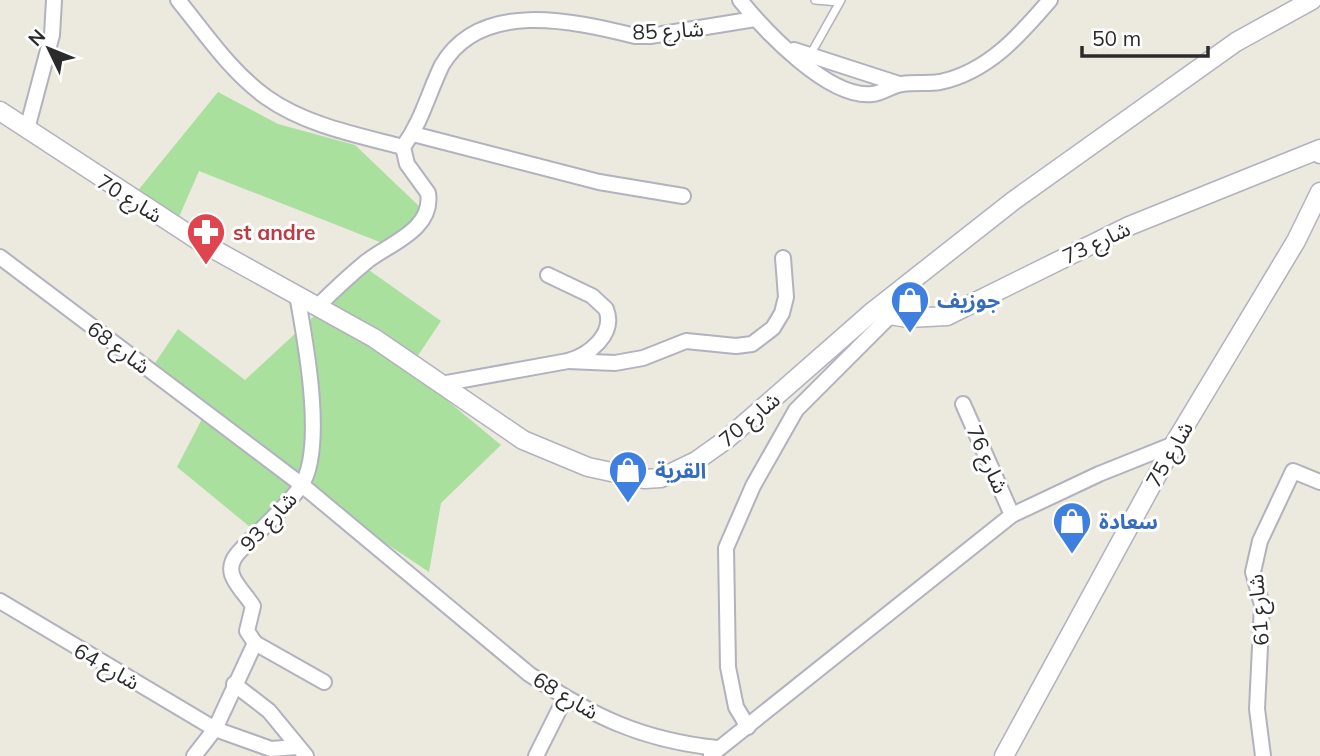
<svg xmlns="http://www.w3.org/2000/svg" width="1320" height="756" font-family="Mulish,'Noto Sans Arabic',sans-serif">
<rect width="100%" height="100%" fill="#ece9de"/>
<g fill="#a9e09e">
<polygon points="218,92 278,124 355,145 421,208 395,248 199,171 175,226 131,199"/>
<polygon points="366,268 441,321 409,369 501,445 441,503 429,572 295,483 255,531 177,467 203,417 153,366 178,329 245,380"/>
</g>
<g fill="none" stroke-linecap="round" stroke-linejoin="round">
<g stroke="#b1b2be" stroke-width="10">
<g id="service">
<polyline points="815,0 839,2"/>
<polyline points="809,57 841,0"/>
</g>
</g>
<g stroke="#b1b2be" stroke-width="18">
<g id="minor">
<path d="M 178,0 C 205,33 230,71 266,97 C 305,125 357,135 403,147 L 407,164 L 428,193 C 434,230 388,244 366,262 C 349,276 333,291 317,307"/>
<path d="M 740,0 C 765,31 829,99 872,94 C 883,93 892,85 902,84 C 915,82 928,84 940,82 C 988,72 1020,35 1050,0"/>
<polyline points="794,50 899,84"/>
<polyline points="27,129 52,35 54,0"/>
<polyline points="413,134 599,182 683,196"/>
<path d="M 403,147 C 422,121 428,94 442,65 C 480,0 571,20 635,36 L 650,36 L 755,19"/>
<path d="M 0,257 L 302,485 L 529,674 C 592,716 641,740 717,748"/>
<polyline points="568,361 615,363 643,358 686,341 736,346 752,344 773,328 782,313 786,297 783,258"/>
<path d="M 441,384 L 568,361 C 589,355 616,334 606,309 L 592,296 L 548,275"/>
<polyline points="963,404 1012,515"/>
<polyline points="0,601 215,729 271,749 297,747"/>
<polyline points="255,643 324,682"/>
<polyline points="234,684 269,711 306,756"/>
<polyline points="748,727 736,707 728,667 726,548 753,486 796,410 890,316"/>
<polyline points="711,755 1012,515 1099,474 1174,444"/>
<path d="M 194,756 L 215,729 L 255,643 L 247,631 L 253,606 C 242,588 220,574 238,553 C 258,531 284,510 301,486 C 326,448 305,339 297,295"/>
<polyline points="536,756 565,698"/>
<polyline points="1263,756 1257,709 1262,605 1253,572 1260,541 1293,471 1320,482"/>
</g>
</g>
<g stroke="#b1b2be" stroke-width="21">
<g id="tertiary">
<polyline points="0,111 199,241 374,338 523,440 588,467 644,479 661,478 696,461 727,439 872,312 1013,201 1236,42 1312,0"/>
<polyline points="872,312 908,318 947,316 1129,226 1320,149 1320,154"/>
<polyline points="1004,756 1174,444 1296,241 1320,192"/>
</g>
</g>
<use href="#service" stroke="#fff" stroke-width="7"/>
<use href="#minor" stroke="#fff" stroke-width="14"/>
<use href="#tertiary" stroke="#fff" stroke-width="18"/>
</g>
<defs>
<g id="pharmacy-pin" transform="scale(2.0125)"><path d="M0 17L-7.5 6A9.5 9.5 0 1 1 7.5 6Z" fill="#e0444e" stroke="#fff"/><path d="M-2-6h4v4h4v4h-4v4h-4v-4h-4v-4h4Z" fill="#fff"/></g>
<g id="shop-pin" transform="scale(2.0125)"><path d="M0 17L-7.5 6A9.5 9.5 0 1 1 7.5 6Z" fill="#3f7fe0" stroke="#fff"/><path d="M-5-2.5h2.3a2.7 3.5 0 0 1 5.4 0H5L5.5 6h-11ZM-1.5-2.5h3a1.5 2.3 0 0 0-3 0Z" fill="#fff"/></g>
</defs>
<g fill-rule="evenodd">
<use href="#pharmacy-pin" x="206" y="232"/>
<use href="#shop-pin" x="910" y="300"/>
<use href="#shop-pin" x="628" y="470"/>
<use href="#shop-pin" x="1072" y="521"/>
</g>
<g text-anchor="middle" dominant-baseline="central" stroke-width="6" stroke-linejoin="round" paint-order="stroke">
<g font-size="21" fill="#2b2b2b" stroke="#fff">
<text transform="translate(668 30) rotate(-3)">شارع 85</text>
<text transform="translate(130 198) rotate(32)">شارع 70</text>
<text transform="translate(1096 242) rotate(-25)">شارع 73</text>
<text transform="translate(119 347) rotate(37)">شارع 68</text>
<text transform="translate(749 419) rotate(-40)">شارع 70</text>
<text transform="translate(1169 454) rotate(-60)">شارع 75</text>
<text transform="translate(988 459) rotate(66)">شارع 76</text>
<text transform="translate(268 521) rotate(-47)">شارع 93</text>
<text transform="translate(1258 610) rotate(-95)">شارع 61</text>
<text transform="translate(107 666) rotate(30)">شارع 64</text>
<text transform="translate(566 695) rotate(31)">شارع 68</text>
</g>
<g font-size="21" font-weight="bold" fill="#be3a42" stroke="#fff" text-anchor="start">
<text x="233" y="232">st andre</text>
</g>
<g font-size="21" font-weight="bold" fill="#366cbe" stroke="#fff" text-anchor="start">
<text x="937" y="300">جوزيف</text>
<text x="655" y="470">القرية</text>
<text x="1099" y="521">سعادة</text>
</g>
</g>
<g transform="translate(49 49) rotate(313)" stroke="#ffffff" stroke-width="5" paint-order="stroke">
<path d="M0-5L12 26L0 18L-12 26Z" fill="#2b2b2b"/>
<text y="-10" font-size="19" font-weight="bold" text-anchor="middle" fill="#2b2b2b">N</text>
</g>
<path d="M1082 46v10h126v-10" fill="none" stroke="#2b2b2b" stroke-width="3.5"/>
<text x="1092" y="46" font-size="21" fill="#2b2b2b" stroke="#ffffff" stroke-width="5" paint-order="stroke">50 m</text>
</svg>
